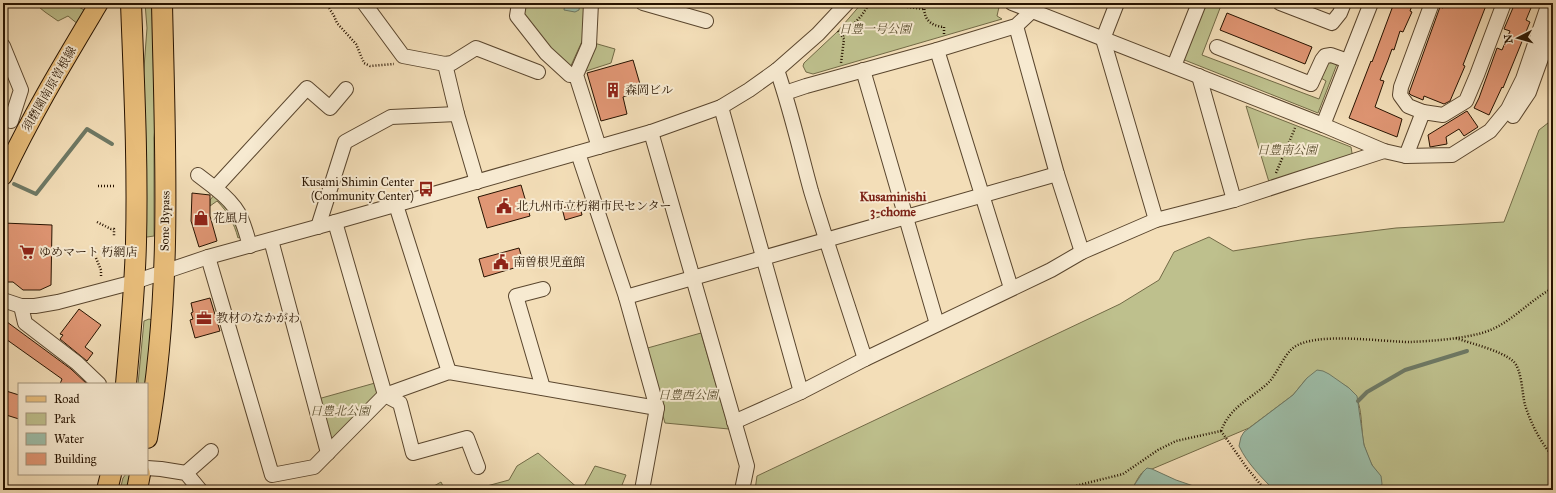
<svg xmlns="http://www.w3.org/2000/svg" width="1556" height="493" font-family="'IM FELL Great Primer','Noto Serif JP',serif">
<rect width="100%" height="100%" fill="#f3deb8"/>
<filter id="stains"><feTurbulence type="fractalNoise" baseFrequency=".005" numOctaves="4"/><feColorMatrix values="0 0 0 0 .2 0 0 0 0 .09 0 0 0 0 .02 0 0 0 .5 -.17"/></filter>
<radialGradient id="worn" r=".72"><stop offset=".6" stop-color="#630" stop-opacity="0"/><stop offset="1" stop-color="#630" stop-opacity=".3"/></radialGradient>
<g fill="#bec08d" stroke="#726a46">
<polygon points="34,3 76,3 75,5 86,11 79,25 68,16 58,21 45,12"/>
<polygon points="145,3 155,3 159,81 154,138 154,236 147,237 144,234 143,81 147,28"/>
<polygon points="524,3 586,3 583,39 569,70 521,17"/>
<polygon points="862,3 988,3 999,7 997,16 1002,19 813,74 806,72 803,66 804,63 837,32"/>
<polygon points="1204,3 1222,3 1202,55 1319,99 1326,81 1321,78 1329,60 1337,64 1318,113 1182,59"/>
<polygon points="594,43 615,49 611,63 580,73"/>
<polygon points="1246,106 1351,147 1353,159 1269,182"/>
<path d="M 1553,119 L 1553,490 L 1380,490 C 1383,477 1376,473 1371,463 C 1368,457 1366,451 1364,445 C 1360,428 1364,403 1351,390 C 1340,379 1322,380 1307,378 L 1293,395 L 1249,428 L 1152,469 C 1140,468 1138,481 1131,490 L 755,490 L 757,476 L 1120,304 L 1159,280 L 1174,252 L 1209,237 L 1233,251 L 1307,239 L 1396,228 L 1504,222 L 1539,130 Z"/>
<path d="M 215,194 L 227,204 L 241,232 L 240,237 L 238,238 C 234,223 228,212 217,201 L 210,206 L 210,200 Z"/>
<polygon points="149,319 152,320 147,384 138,384 144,321"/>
<polygon points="701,333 729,429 665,423 644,349"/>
<polygon points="375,383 379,398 337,439 328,436 318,399"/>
<polygon points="538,453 580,490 472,490 509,480 517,466"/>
<polygon points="595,466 626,475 620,490 582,490"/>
<polygon points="126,474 130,474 131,490 120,490 123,478"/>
<polygon points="441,482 445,490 427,490"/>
</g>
<g fill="#9dbda8" stroke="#6e7965">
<polygon points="565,3 580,3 579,10 575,12 564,10"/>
<path d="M 1317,370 L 1323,371 L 1329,374 L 1349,388 L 1357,396 L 1364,445 L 1372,465 L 1381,476 L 1382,484 L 1380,490 L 1274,490 C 1261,477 1247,463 1239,446 L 1241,437 L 1244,432 L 1293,395 L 1307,378 Z"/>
<polygon points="1147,468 1152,469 1176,480 1205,490 1131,490 1143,472"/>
</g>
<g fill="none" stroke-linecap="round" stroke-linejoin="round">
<g stroke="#6e7965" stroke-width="4">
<polyline points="14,184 36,194 87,129 112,144"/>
<polyline points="1358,401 1367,392 1405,370 1467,351"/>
</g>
</g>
<g fill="#e09674" stroke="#271300">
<polygon points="1394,3 1413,3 1410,11 1412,12 1403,32 1400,31 1394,50 1392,49 1388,60 1380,80 1384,81 1375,107 1402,119 1397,137 1349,118 1371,61 1372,62"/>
<polygon points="1443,3 1487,3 1463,65 1465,66 1450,101 1444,104 1424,96 1423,100 1411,95 1409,93 1440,7 1443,8"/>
<polygon points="1515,3 1533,3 1526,20 1530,22 1503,88 1502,87 1489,115 1474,108 1479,98 1497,48 1502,50 1510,31 1504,29"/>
<polygon points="1227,13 1312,47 1305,64 1220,30"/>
<polygon points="633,60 642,91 623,97 627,114 601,121 587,73"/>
<polygon points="1467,111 1478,127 1464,136 1459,129 1446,137 1447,144 1430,147 1428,135"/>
<polygon points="521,185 530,216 487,228 478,197"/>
<polygon points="192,193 210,195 210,216 217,241 199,247 191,221"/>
<polygon points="579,203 582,215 565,220 562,208"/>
<polygon points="3,223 52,225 51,285 40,290 23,290 13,282 7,282 7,277 3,277"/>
<polygon points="519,248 524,265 484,277 479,259"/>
<polygon points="210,298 220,331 195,338 190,320 193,319 191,313 193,312 191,303"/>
<polygon points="79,309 101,325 85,347 93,353 87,361 60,339 63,335 60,334"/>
<polygon points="3,319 71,369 87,384 60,384 62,379 3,337"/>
<polygon points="3,390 19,395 19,419 3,414"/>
</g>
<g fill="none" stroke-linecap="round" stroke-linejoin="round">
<g stroke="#5a462e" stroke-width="16">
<g id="minor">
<polyline points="364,3 403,56 445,64 452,63 476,48 538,72"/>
<polyline points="519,3 517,16 546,53 570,75 576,75"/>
<polyline points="591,3 589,45 576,75 599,147"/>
<polyline points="643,3 706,21"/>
<polyline points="1012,3 1323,125 1384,151 1406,156 1452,155 1490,131 1508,109 1523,79 1549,3"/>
<polyline points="1117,3 1103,39 1156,220"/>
<polyline points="1280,3 1332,23 1340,13 1344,3"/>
<polyline points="1016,26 1057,174 1082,252"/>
<polyline points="3,46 21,90 11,121"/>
<polyline points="1217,47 1311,84 1322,60 1325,56 1331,55 1348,61"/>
<polyline points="937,50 1011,288"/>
<polyline points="445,64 457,114 477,182"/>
<polyline points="1174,66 1199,3"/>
<path d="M 777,70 C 791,110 800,151 811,191 C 828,247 847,303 865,359"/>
<polyline points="863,70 937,324"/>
<polyline points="1199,76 1234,200"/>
<polyline points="785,93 806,86 937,50 1016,26 1032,11 1035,3"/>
<polyline points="721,107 801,392"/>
<polyline points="1423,112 1408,106 1400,95 1401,87 1432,3"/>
<polyline points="1513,116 1529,92 1548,39 1547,36 1553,21"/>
<polyline points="1323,125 1371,3"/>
<polyline points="651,132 747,466 742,490"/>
<polyline points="578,153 626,297 657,408 642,490"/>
<polyline points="1406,156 1423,112 1443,115 1466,101 1477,75 1504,3"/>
<polyline points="198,175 215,188"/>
<polyline points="396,205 449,372"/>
<polyline points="335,222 385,395 400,403 413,453 467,438 478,467"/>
<polyline points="318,227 345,142 391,117 457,114"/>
<polyline points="271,240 328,453"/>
<path d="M 250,246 C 242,217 239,207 215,188 L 307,88 L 330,108 L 346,89"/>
<polyline points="208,257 272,475 314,467 385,395 449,372 657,408"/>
<polyline points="626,297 1057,174"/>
<polyline points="3,300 21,306 35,306 58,302 134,282 208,257 335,222 651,132 721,107 749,90 777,70 818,34 847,3"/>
<polyline points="21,306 25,323 77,363 99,384"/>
<polyline points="543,388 516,296 543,289"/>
<polyline points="734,422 801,392 865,359 1051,270 1082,252 1156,220 1234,200 1384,151"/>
<polyline points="147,468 161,469 186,473 200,490"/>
<polyline points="186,473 211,451"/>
</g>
</g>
<g stroke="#271300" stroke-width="20">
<path id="major" d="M 3,176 C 31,116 65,60 99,3"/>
</g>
<g stroke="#271300" stroke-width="22">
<g id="highway">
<path d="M 126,384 C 130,337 135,290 136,242 C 138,163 134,83 131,3"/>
<path d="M 147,438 C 173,295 165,148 162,3"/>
<polyline points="107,490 111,474"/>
<polyline points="137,490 140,474"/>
</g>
</g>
<g stroke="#271300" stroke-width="2.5" stroke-dasharray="1 2" stroke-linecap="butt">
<polyline points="326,3 334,16 337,23 356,44 364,63 370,66 394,64"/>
<polyline points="890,3 893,5 923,9"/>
<path d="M 925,3 C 922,17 929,26 944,27 L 944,35"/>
<polyline points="838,31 844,39 841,63"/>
<polyline points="843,36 862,15 870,3"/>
<polyline points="1288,145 1295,148"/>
<polyline points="1276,173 1295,128"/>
<polyline points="98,186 114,186"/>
<polyline points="97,222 111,229 114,229 114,236"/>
<polyline points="96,258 101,270 101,278"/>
<path d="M 1456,338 C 1472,344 1500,350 1513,361 C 1522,369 1522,394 1525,405 C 1531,424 1540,441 1553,457"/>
<path d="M 1221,431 C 1230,407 1249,400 1267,384 C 1277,375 1283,356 1293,348 C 1314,331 1383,342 1410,342 C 1432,341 1460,339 1482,333 C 1510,325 1528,301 1553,288"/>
<polyline points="1221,431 1247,468 1265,490"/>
<polyline points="1059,490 1123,474 1158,450 1176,441 1221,431"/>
</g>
<use href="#minor" stroke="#f7ead1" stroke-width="14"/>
<use href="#major" stroke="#eabf7c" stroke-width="18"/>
<use href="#highway" stroke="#eabf7c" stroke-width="20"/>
</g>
<defs>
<g id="building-bare" transform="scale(1.2)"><path d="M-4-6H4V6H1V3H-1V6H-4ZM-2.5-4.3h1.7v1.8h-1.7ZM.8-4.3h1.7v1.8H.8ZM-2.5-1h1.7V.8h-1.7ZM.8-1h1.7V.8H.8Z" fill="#8f2418" stroke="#f7ead1" stroke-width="2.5" paint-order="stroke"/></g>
<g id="bus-bare" transform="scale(1.2)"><path d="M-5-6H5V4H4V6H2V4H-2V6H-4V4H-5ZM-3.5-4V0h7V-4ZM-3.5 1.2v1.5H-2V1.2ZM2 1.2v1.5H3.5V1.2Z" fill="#8f2418" stroke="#f7ead1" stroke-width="2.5" paint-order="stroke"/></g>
<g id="civic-bare" transform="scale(1.2)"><path d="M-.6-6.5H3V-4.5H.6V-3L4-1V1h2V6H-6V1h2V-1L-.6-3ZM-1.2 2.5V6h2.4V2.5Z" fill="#8f2418" stroke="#f7ead1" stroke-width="2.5" paint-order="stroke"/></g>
<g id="shop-bare" transform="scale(1.2)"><path d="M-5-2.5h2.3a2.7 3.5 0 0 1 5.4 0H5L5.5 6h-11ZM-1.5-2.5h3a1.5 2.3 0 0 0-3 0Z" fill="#8f2418" stroke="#f7ead1" stroke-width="2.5" paint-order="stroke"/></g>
<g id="supermarket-bare" transform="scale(1.2)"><path d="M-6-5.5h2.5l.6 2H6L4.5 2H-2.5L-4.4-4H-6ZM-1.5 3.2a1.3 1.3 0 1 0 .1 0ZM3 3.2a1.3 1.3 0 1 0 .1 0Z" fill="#8f2418" stroke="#f7ead1" stroke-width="2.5" paint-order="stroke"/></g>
<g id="office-bare" transform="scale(1.2)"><path d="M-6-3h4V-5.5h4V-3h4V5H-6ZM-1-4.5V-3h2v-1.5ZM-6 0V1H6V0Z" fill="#8f2418" stroke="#f7ead1" stroke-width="2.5" paint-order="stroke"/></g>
</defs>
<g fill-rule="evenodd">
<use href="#building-bare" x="613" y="90"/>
<use href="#bus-bare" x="426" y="189"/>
<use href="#civic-bare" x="504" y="206"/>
<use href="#shop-bare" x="201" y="218"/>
<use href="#supermarket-bare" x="27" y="252"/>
<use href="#civic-bare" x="501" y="262"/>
<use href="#office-bare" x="204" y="318"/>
</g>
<g text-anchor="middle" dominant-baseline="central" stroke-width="4" stroke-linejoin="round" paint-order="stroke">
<g font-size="12" font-style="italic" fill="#5c5031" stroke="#f7ead1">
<text x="875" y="29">日豊一号公園</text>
<text x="1287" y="150">日豊南公園</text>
<text x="688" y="395">日豊西公園</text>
<text x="340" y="411">日豊北公園</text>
</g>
<g font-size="12" fill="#271300" stroke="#f7ead1">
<text transform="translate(49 89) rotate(-60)">須磨園南原曽根線</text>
<text transform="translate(165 221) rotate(-89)">Sone Bypass</text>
</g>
<g font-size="12" fill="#271300" stroke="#f7ead1" text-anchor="start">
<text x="625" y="90">森岡ビル</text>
<text x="414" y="182" text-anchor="end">Kusami Shimin Center<tspan x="414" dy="14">(Community Center)</tspan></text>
<text x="516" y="206">北九州市立朽網市民センター</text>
<text x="213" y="218">花風月</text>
<text x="39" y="252">ゆめマート 朽網店</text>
<text x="513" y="262">南曽根児童館</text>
<text x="216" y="318">教材のなかがわ</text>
</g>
<g font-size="13" font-weight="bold" fill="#7a1f14" stroke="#f7ead1">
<text x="893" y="197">Kusaminishi<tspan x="893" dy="15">3-chome</tspan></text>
</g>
</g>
<rect width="1556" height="493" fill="none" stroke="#f3deb8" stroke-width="16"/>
<rect x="4" y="4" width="1548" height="485" fill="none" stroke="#271300" stroke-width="2"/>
<rect x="8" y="8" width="1540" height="477" fill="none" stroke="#271300"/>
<rect x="18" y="383" width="130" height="92" fill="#f7ead1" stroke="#a4947d"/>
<rect x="26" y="396" width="20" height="6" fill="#eabf7c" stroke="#a4947d"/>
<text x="54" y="403" font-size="12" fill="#271300">Road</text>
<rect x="26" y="413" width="20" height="12" fill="#bec08d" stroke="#a4947d"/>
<text x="54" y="423" font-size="12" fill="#271300">Park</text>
<rect x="26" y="433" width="20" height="12" fill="#9dbda8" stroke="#a4947d"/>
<text x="54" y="443" font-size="12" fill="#271300">Water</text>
<rect x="26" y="453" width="20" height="12" fill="#e09674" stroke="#a4947d"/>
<text x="54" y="463" font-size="12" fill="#271300">Building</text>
<g transform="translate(1518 38) rotate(264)" stroke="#f7ead1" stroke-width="3" paint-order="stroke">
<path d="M0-3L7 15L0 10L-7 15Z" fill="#271300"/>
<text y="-6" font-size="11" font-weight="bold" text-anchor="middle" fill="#271300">N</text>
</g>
<rect width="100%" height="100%" filter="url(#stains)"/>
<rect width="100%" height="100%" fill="url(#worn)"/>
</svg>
